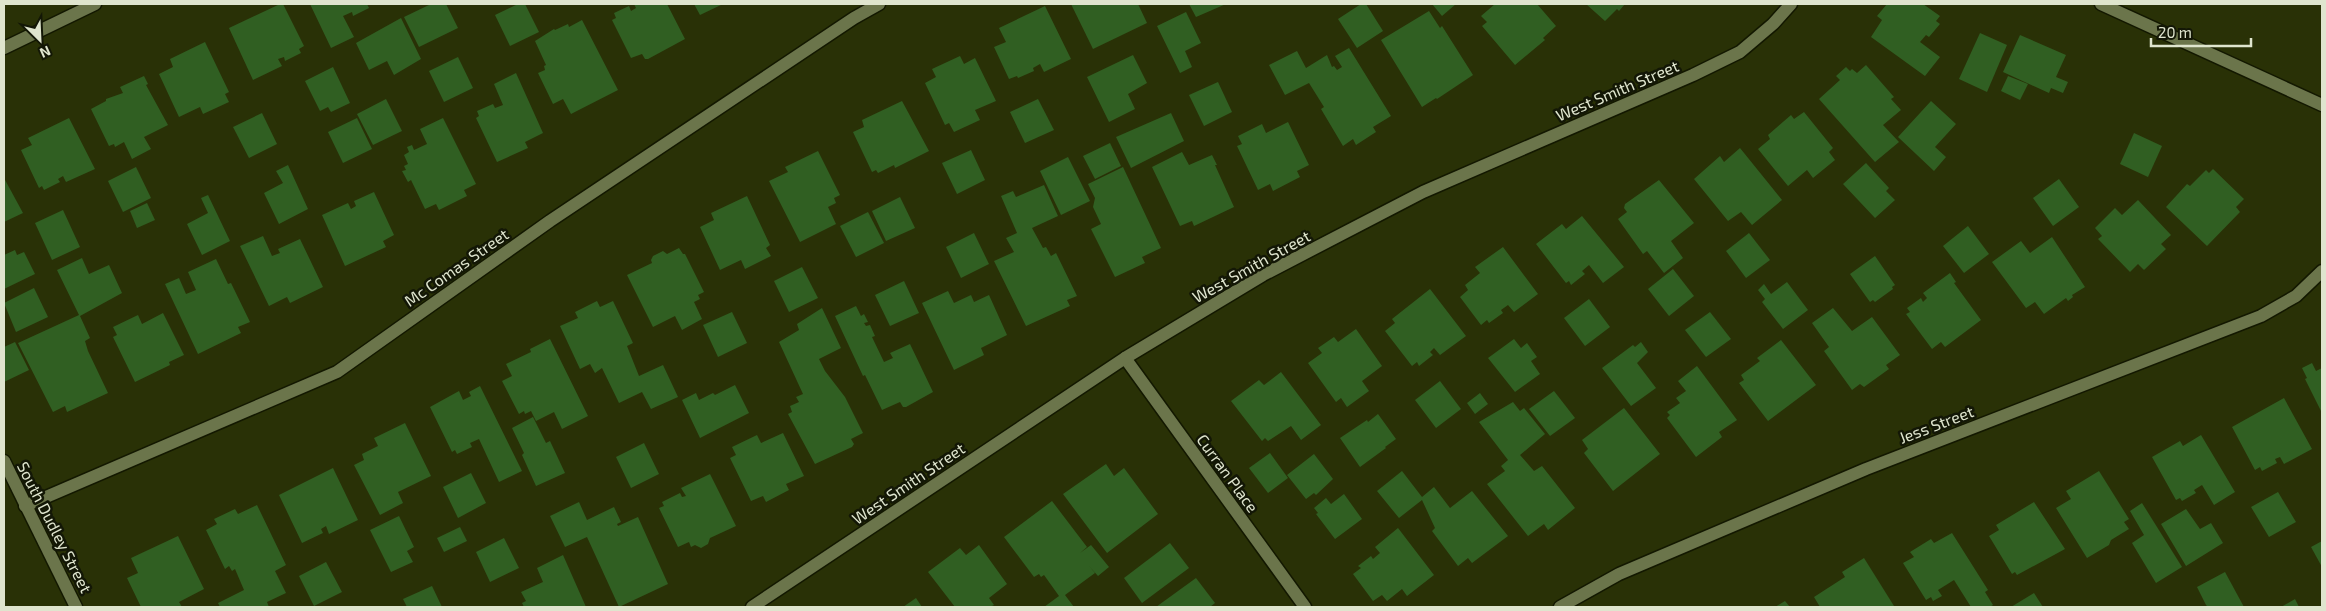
<svg xmlns="http://www.w3.org/2000/svg" width="2326" height="611" font-family="'Exo 2',sans-serif">
<rect width="100%" height="100%" fill="#293106"/>
<g fill="#305f22">
<polygon points="280,4 283,4 304,46 299,49 301,53 285,61 284,57 278,59 282,66 253,80 229,28"/>
<polygon points="310,4 367,4 369,8 353,16 352,12 343,16 354,37 331,48"/>
<polygon points="431,4 446,4 458,28 419,47 404,17"/>
<polygon points="518,4 525,4 539,32 510,46 495,15"/>
<polygon points="634,4 667,4 685,39 648,59 645,59 642,54 631,58 612,20 616,18 614,13 629,6 631,11 636,8"/>
<polygon points="694,4 723,4 700,15"/>
<polygon points="1071,4 1138,4 1147,23 1093,49"/>
<polygon points="1189,4 1226,4 1196,17"/>
<polygon points="1361,4 1366,4 1383,31 1357,48 1338,19"/>
<polygon points="1432,4 1456,4 1442,16"/>
<polygon points="1495,4 1537,4 1556,26 1543,38 1545,40 1515,65 1482,26 1487,22 1481,16"/>
<polygon points="1586,4 1625,4 1619,11 1617,9 1605,21"/>
<polygon points="1887,4 1923,4 1940,16 1936,21 1940,24 1929,37 1926,35 1920,42 1940,57 1925,76 1871,37 1882,20 1877,16"/>
<polygon points="1045,6 1071,59 1044,72 1040,64 1033,68 1034,71 1018,78 1017,76 1009,79 994,47 1006,42 999,28"/>
<polygon points="1429,11 1440,28 1442,26 1473,75 1437,99 1436,98 1422,107 1381,40"/>
<polygon points="1186,12 1201,43 1185,51 1192,67 1180,73 1157,26"/>
<polygon points="401,18 421,59 394,75 387,61 369,70 356,43"/>
<polygon points="582,20 618,90 571,114 563,99 553,104 538,73 545,70 544,66 546,65 535,41 554,29 555,30 568,24 569,27"/>
<polygon points="1980,33 2007,45 1987,92 1959,79"/>
<polygon points="2020,35 2066,55 2056,77 2068,82 2063,93 2051,88 2049,93 2003,72"/>
<polygon points="205,42 229,92 225,94 229,102 203,114 200,107 179,117 159,74 173,67 170,59"/>
<polygon points="1349,48 1391,116 1373,127 1376,132 1356,145 1353,139 1343,146 1321,109 1324,107 1309,83 1285,95 1269,65 1297,51 1306,68 1327,55 1332,67 1334,66 1337,70 1342,67 1335,56"/>
<polygon points="1133,55 1147,83 1128,94 1135,109 1109,122 1087,77"/>
<polygon points="960,56 964,64 975,58 996,101 975,110 980,120 954,132 949,123 945,125 925,83 936,77 932,69"/>
<polygon points="458,57 473,88 444,102 429,71"/>
<polygon points="1866,65 1894,97 1891,99 1901,110 1883,125 1899,142 1875,162 1819,99 1840,80 1836,76 1846,67 1850,71 1852,69 1857,73"/>
<polygon points="333,67 350,103 331,112 328,107 320,111 305,81"/>
<polygon points="516,73 543,133 525,142 528,148 497,162 476,118 479,116 477,111 493,104 495,108 503,105 494,84"/>
<polygon points="144,76 148,84 146,85 168,125 144,137 151,149 132,159 124,142 115,147 114,144 109,146 91,109 106,101 106,99 123,93 120,87"/>
<polygon points="2008,76 2028,84 2020,100 2001,91"/>
<polygon points="1218,82 1232,112 1204,126 1189,95"/>
<polygon points="386,99 402,131 373,145 357,114"/>
<polygon points="1038,99 1054,130 1025,143 1010,112"/>
<polygon points="902,101 929,151 895,168 894,165 878,173 876,170 872,172 853,132 864,127 862,120"/>
<polygon points="1931,101 1956,124 1935,147 1946,157 1934,171 1898,137"/>
<polygon points="1804,112 1833,148 1829,152 1835,160 1813,178 1807,170 1788,186 1758,149 1770,139 1768,135 1791,115 1794,119"/>
<polygon points="262,113 277,144 249,158 233,127"/>
<polygon points="1171,113 1184,141 1131,168 1116,137"/>
<polygon points="69,118 95,169 66,182 63,176 58,179 60,182 44,190 42,186 39,188 21,150 32,145 28,138"/>
<polygon points="357,118 372,149 343,163 328,132"/>
<polygon points="443,118 476,184 464,190 467,196 439,210 436,204 425,209 411,180 408,182 402,171 406,170 404,166 408,164 404,155 409,152 407,147 412,145 414,150 427,144 420,129"/>
<polygon points="1288,122 1309,165 1297,171 1300,177 1273,191 1270,184 1258,190 1237,146 1242,144 1238,136 1262,124 1266,133"/>
<polygon points="2134,133 2162,146 2148,177 2120,164"/>
<polygon points="1110,143 1121,166 1095,179 1083,156"/>
<polygon points="1740,148 1782,200 1752,225 1741,212 1728,221 1694,179 1720,156 1724,162"/>
<polygon points="971,150 985,180 957,194 942,163"/>
<polygon points="818,151 840,195 834,198 836,203 828,207 836,224 800,242 769,181 788,172 785,167"/>
<polygon points="1182,152 1189,165 1212,155 1217,165 1215,165 1234,207 1194,226 1192,221 1180,226 1152,167"/>
<polygon points="1068,157 1090,201 1061,215 1040,171"/>
<polygon points="1866,163 1889,188 1886,191 1895,200 1875,218 1843,184"/>
<polygon points="288,165 308,209 279,224 264,193 283,183 276,171"/>
<polygon points="136,167 151,198 123,212 108,181"/>
<polygon points="1123,167 1161,248 1142,257 1145,263 1115,277 1091,229 1101,224 1093,207 1095,198 1088,184"/>
<polygon points="2213,169 2244,199 2236,207 2240,212 2207,246 2166,207 2187,184 2190,186 2206,170 2209,173"/>
<polygon points="4,178 23,213 4,222"/>
<polygon points="2059,179 2079,207 2053,226 2033,198"/>
<polygon points="1659,180 1694,223 1671,241 1683,258 1664,273 1647,251 1643,254 1618,219 1627,212 1624,208 1625,204"/>
<polygon points="1044,185 1058,216 1032,228 1043,248 1046,247 1051,256 1056,253 1077,296 1067,300 1070,306 1026,326 994,261 1014,252 1006,238 1017,233 1001,196 1013,191 1016,197"/>
<polygon points="374,192 394,235 383,241 386,247 345,266 322,215 348,203 351,209 356,206 354,201"/>
<polygon points="208,195 230,241 202,255 187,224 208,213 201,198"/>
<polygon points="747,196 770,245 766,248 771,256 745,269 741,260 720,270 700,227 714,220 711,213"/>
<polygon points="900,197 915,228 886,241 872,211"/>
<polygon points="2138,200 2171,235 2161,244 2166,249 2144,270 2138,264 2130,272 2098,239 2102,236 2095,228 2115,208 2122,215"/>
<polygon points="147,203 155,220 137,228 130,211"/>
<polygon points="63,210 80,247 52,260 35,223"/>
<polygon points="868,212 884,243 856,257 840,226"/>
<polygon points="1582,216 1624,267 1603,283 1589,265 1582,271 1585,274 1571,285 1569,281 1566,283 1536,244 1562,224 1566,229"/>
<polygon points="1968,226 1989,254 1964,273 1943,246"/>
<polygon points="974,233 989,264 961,278 946,247"/>
<polygon points="1749,233 1770,260 1746,278 1726,251"/>
<polygon points="263,236 272,256 280,253 278,249 300,239 323,287 290,303 287,297 269,306 240,246"/>
<polygon points="2052,237 2085,287 2072,295 2073,297 2068,301 2066,298 2044,314 2035,302 2026,308 1992,262 2021,241 2030,253"/>
<polygon points="1503,247 1538,294 1514,312 1508,305 1501,310 1503,313 1489,323 1487,320 1481,325 1460,297 1468,290 1465,285 1480,273 1475,267"/>
<polygon points="679,248 683,254 685,254 704,292 698,295 700,299 694,302 702,319 682,330 675,316 653,327 627,275 652,263 651,260 653,256 663,251 667,254"/>
<polygon points="15,250 17,255 24,252 35,274 4,289 4,255"/>
<polygon points="1875,256 1895,285 1892,287 1893,289 1875,302 1873,300 1870,302 1850,274"/>
<polygon points="82,258 89,274 109,265 122,293 80,316 90,338 85,341 88,351 108,393 67,412 65,406 53,412 18,343 79,315 57,270"/>
<polygon points="216,259 228,284 231,283 250,322 238,327 241,333 198,354 165,284 179,278 186,294 196,290 188,272"/>
<polygon points="802,267 818,298 789,312 774,281"/>
<polygon points="1673,269 1694,296 1669,316 1648,289"/>
<polygon points="1950,273 1956,282 1954,283 1981,320 1945,347 1941,342 1932,349 1906,314 1910,312 1907,308 1921,298 1923,302 1927,298 1923,293"/>
<polygon points="904,281 919,313 890,326 875,295"/>
<polygon points="1787,282 1808,310 1783,329 1762,302 1765,299 1758,290 1764,284 1771,294"/>
<polygon points="34,288 48,317 16,332 4,303"/>
<polygon points="1430,289 1466,336 1440,355 1434,348 1430,352 1433,355 1419,366 1417,362 1412,366 1385,331 1395,323 1392,319"/>
<polygon points="948,291 954,303 971,295 974,302 989,295 1007,335 981,348 984,355 954,370 922,303"/>
<polygon points="1589,299 1610,327 1585,346 1564,318"/>
<polygon points="597,301 600,307 613,301 633,343 627,346 639,376 663,365 678,397 651,409 642,392 619,403 602,368 595,373 590,364 580,369 560,326 578,318 575,312"/>
<polygon points="856,306 861,316 864,314 868,322 864,323 866,326 870,325 875,336 872,337 884,362 893,358 890,353 910,344 933,392 906,407 903,407 900,402 882,410 865,375 863,376 835,316"/>
<polygon points="822,308 841,348 819,359 825,371 845,397 863,433 851,439 854,444 852,447 815,464 788,414 792,412 790,406 799,402 796,397 803,394 779,342 799,330 797,324"/>
<polygon points="1833,308 1852,331 1872,317 1900,355 1886,365 1889,369 1864,387 1860,384 1852,390 1824,351 1829,347 1812,323"/>
<polygon points="732,312 747,343 718,357 703,325"/>
<polygon points="1710,312 1731,339 1706,357 1685,330"/>
<polygon points="163,313 184,355 169,362 170,365 135,382 113,337 117,335 113,327 138,315 142,324"/>
<polygon points="1356,329 1382,366 1362,381 1369,391 1347,407 1341,398 1336,402 1308,363 1322,353 1318,348 1334,337 1338,342"/>
<polygon points="550,339 588,416 562,429 554,412 536,421 531,411 525,414 524,411 519,414 502,381 512,376 506,364 531,352 530,349"/>
<polygon points="1514,339 1521,348 1527,343 1537,357 1531,361 1540,374 1515,392 1488,358"/>
<polygon points="1781,340 1816,385 1768,421 1739,383 1744,380 1741,375 1760,361 1757,358"/>
<polygon points="15,342 29,370 4,382 4,347"/>
<polygon points="1641,342 1648,352 1637,363 1656,388 1631,406 1602,368 1633,345 1635,347"/>
<polygon points="2312,363 2316,371 2322,368 2322,413 2305,379 2307,378 2302,368"/>
<polygon points="1697,366 1737,420 1719,432 1722,437 1696,457 1667,418 1670,415 1667,412 1680,403 1676,398 1686,391 1678,381"/>
<polygon points="1281,372 1321,425 1301,440 1291,426 1268,441 1265,438 1262,441 1231,401 1259,380 1264,385"/>
<polygon points="1440,381 1461,409 1436,428 1415,400"/>
<polygon points="735,385 749,413 700,438 682,400 696,393 699,400 713,393 715,395"/>
<polygon points="480,386 522,471 499,482 479,439 470,443 472,447 457,454 455,450 452,452 430,407 459,391 463,400 471,396 469,392"/>
<polygon points="1554,391 1575,418 1550,436 1529,409"/>
<polygon points="1480,393 1488,404 1475,414 1467,403"/>
<polygon points="2284,398 2312,449 2284,464 2280,457 2275,459 2277,463 2262,471 2260,467 2255,470 2232,427"/>
<polygon points="1513,402 1520,411 1524,408 1545,434 1520,455 1534,471 1542,466 1575,508 1548,530 1544,524 1528,536 1487,484 1505,471 1501,466 1508,460 1479,422"/>
<polygon points="1624,408 1660,454 1613,491 1584,453 1588,449 1582,440"/>
<polygon points="1378,414 1396,439 1385,447 1386,448 1360,467 1340,438 1367,420 1368,422"/>
<polygon points="533,417 546,443 550,441 565,473 536,486 522,455 524,453 512,428"/>
<polygon points="405,423 431,476 398,492 403,503 380,515 354,465 364,460 362,454 378,446 374,438"/>
<polygon points="783,433 804,476 786,484 789,490 766,502 763,496 751,501 730,458 736,455 732,447 757,435 761,443"/>
<polygon points="2201,435 2235,492 2214,505 2202,485 2194,490 2196,493 2182,501 2180,498 2176,500 2152,457 2180,441 2183,446"/>
<polygon points="644,443 659,474 631,488 616,457"/>
<polygon points="1270,453 1288,478 1268,493 1249,468"/>
<polygon points="1314,454 1333,479 1316,495 1314,493 1306,499 1287,475"/>
<polygon points="1106,464 1114,476 1124,468 1158,514 1107,553 1063,494"/>
<polygon points="333,468 358,520 329,534 326,526 321,529 323,533 302,543 279,495"/>
<polygon points="1402,471 1422,497 1434,487 1450,508 1472,491 1508,536 1472,563 1468,558 1458,566 1432,531 1435,528 1422,500 1399,518 1377,491"/>
<polygon points="2099,471 2129,519 2124,522 2129,529 2111,540 2109,545 2087,558 2056,508 2071,499 2066,491"/>
<polygon points="471,473 486,503 458,518 443,487"/>
<polygon points="710,474 736,526 710,538 708,544 701,548 695,545 691,547 689,542 678,547 659,508 664,506 662,502 680,493 682,497 686,496 681,488"/>
<polygon points="2278,492 2296,522 2269,537 2251,507"/>
<polygon points="1344,494 1362,519 1335,539 1316,514 1318,513 1314,508 1326,498 1331,504"/>
<polygon points="1052,501 1087,547 1080,553 1091,545 1109,567 1098,576 1089,566 1095,573 1065,595 1074,607 1044,607 1059,596 1044,575 1041,577 1039,574 1034,577 1004,537"/>
<polygon points="579,502 587,520 614,507 621,522 617,524 618,526 638,517 668,584 619,607 587,537 565,547 550,516"/>
<polygon points="2034,502 2065,549 2017,575 2015,572 2012,574 1989,536 1999,530 1996,525"/>
<polygon points="2142,503 2182,567 2156,583 2132,543 2144,535 2130,511"/>
<polygon points="257,505 286,565 275,571 286,593 267,602 269,607 220,607 218,603 244,590 235,569 232,571 229,566 225,569 206,530 217,524 214,519 235,509 238,514"/>
<polygon points="2186,509 2200,529 2211,523 2223,543 2186,566 2161,524"/>
<polygon points="399,516 414,547 407,551 413,562 391,572 370,530"/>
<polygon points="460,527 467,541 444,552 437,538"/>
<polygon points="1398,528 1434,575 1407,596 1402,589 1387,601 1382,595 1373,601 1353,574 1361,568 1358,566 1371,556 1373,559 1380,553 1375,547"/>
<polygon points="1952,533 1988,590 1985,592 1993,605 1990,607 1971,607 1954,580 1938,590 1942,596 1933,601 1931,597 1926,600 1903,563 1914,557 1910,552 1931,539 1934,543"/>
<polygon points="178,536 204,589 179,602 182,607 141,607 127,578 138,573 131,558"/>
<polygon points="504,538 519,568 490,582 476,552"/>
<polygon points="2322,541 2322,567 2311,547"/>
<polygon points="1170,543 1189,568 1142,603 1124,578"/>
<polygon points="979,545 1007,584 989,598 994,605 990,607 955,607 928,572 960,548 966,555"/>
<polygon points="563,555 586,607 524,607 522,603 526,601 521,592 543,582 537,568"/>
<polygon points="1864,558 1894,606 1820,607 1814,597 1845,577 1842,572"/>
<polygon points="326,562 342,592 314,606 299,576"/>
<polygon points="2225,572 2244,607 2208,607 2206,605 2197,587"/>
<polygon points="1196,578 1215,603 1210,607 1156,607"/>
<polygon points="432,586 442,607 407,607 403,599"/>
<polygon points="2034,593 2043,607 2011,607"/>
<polygon points="916,598 922,607 903,607"/>
<polygon points="2295,599 2299,607 2281,607"/>
<polygon points="1785,601 1790,607 1775,607"/>
</g>
<g fill="none" stroke-linecap="round" stroke-linejoin="round">
<g stroke="#131800" stroke-width="15">
<g id="minor">
<polyline points="2101,4 2322,105"/>
<polyline points="4,48 95,4"/>
<polyline points="1125,358 1305,607"/>
<polyline points="25,506 337,372 550,221 854,18 879,4"/>
<polyline points="752,607 1125,358 1263,275 1423,192 1693,75 1740,52 1773,24 1791,4"/>
<polyline points="1560,607 1619,574 1866,469 2261,316 2296,296 2322,271"/>
</g>
</g>
<g stroke="#131800" stroke-width="15">
<polyline id="tertiary" points="4,461 76,607"/>
</g>
<use href="#minor" stroke="#6b754b" stroke-width="12"/>
<use href="#tertiary" stroke="#6b754b" stroke-width="12"/>
</g>
<g text-anchor="middle" dominant-baseline="central" stroke-width="5" stroke-linejoin="round" paint-order="stroke">
<g font-size="16" fill="#dfe5ce" stroke="#131706">
<text transform="translate(1617 90) rotate(-23)">West Smith Street</text>
<text transform="translate(1251 266) rotate(-29)">West Smith Street</text>
<text transform="translate(456 267) rotate(-35)">Mc Comas Street</text>
<text transform="translate(1936 424) rotate(-21)">Jess Street</text>
<text transform="translate(1228 473) rotate(54)">Curran Place</text>
<text transform="translate(908 483) rotate(-34)">West Smith Street</text>
<text transform="translate(55 527) rotate(63)">South Dudley Street</text>
</g>
</g>
<rect width="2326" height="611" fill="none" stroke="#dfe5ce" stroke-width="10"/>
<g transform="translate(40 40) rotate(156)" stroke="#131706" stroke-width="4" paint-order="stroke">
<path d="M0-4L9 19L0 12L-9 19Z" fill="#dfe5ce"/>
<text y="-8" font-size="14" font-weight="bold" text-anchor="middle" fill="#dfe5ce">N</text>
</g>
<path d="M2151 38v8h100v-8" fill="none" stroke="#dfe5ce" stroke-width="2.5"/>
<text x="2158" y="38" font-size="15" fill="#dfe5ce" stroke="#131706" stroke-width="4" paint-order="stroke">20 m</text>
</svg>
